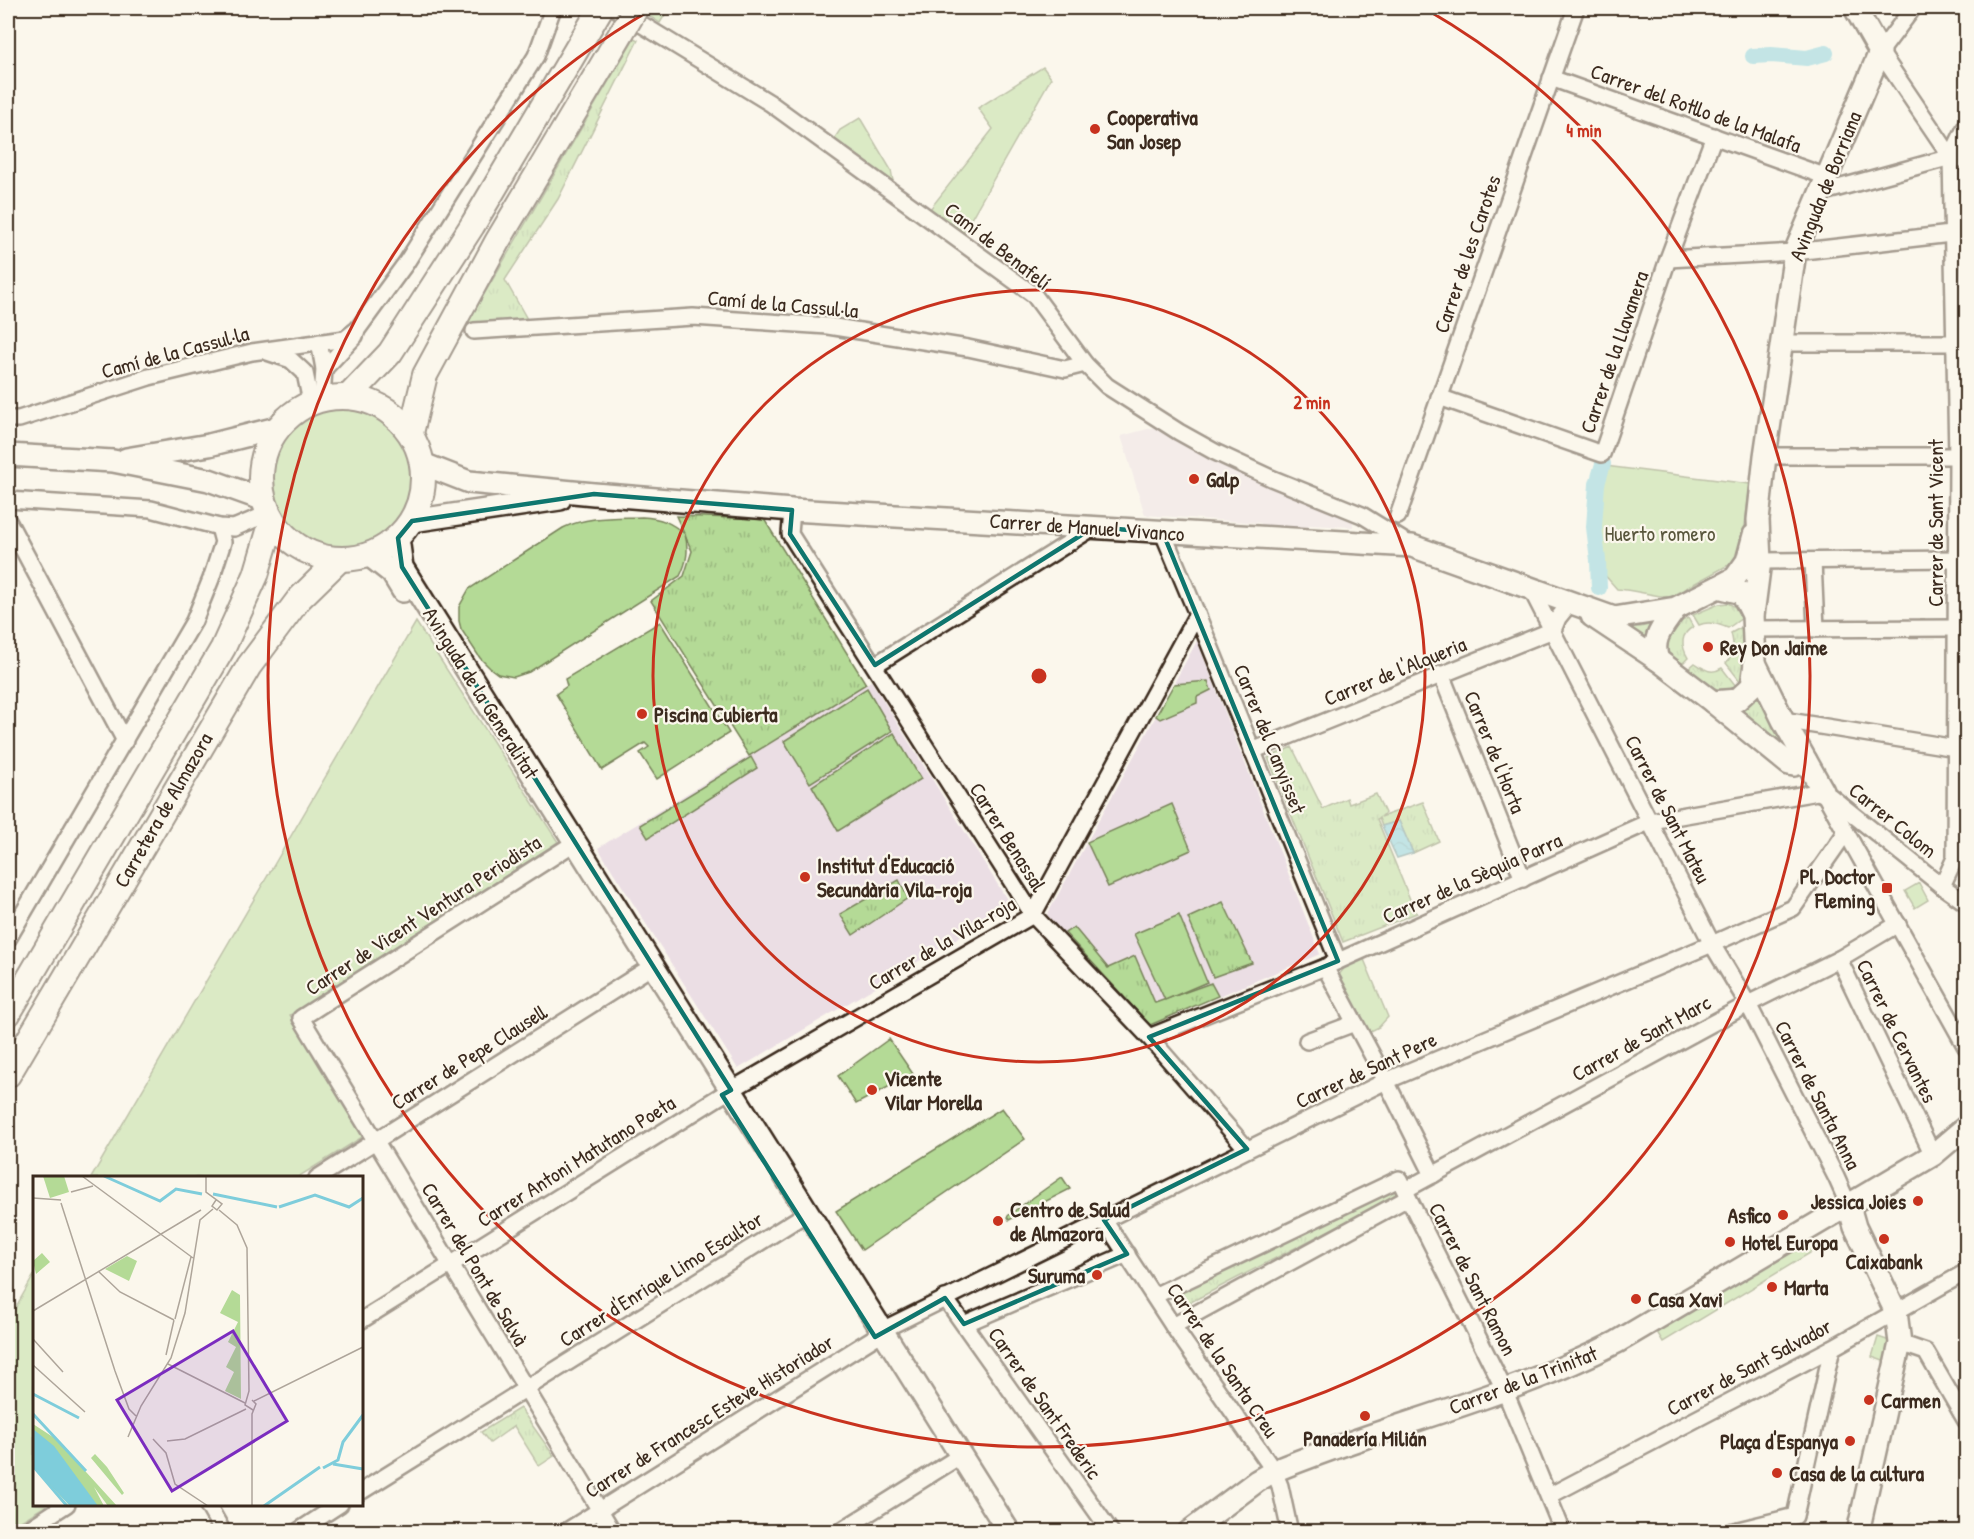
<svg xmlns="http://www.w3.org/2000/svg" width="1974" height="1539" font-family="'Patrick Hand',sans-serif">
<defs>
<pattern id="grass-tufts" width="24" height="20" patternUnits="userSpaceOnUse" patternTransform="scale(1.5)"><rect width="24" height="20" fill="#b4da96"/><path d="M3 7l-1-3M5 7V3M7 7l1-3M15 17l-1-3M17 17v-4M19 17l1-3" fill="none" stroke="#9cbb81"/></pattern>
<pattern id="water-waves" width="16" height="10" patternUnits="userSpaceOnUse" patternTransform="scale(1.5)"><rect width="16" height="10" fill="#7ecddb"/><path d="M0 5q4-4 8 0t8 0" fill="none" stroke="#6eb0bc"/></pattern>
</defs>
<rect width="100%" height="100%" fill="#fbf7ec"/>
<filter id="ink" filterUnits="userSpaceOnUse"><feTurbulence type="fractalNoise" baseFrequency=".0167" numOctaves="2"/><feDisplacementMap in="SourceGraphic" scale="12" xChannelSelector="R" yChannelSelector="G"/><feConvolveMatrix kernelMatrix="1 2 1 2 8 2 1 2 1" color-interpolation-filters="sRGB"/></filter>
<g filter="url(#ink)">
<g fill="#ebdee4">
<polygon points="1155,427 1193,450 1222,465 1353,522 1353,527 1309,525 1305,531 1264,526 1260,523 1145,515 1121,436"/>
<polygon points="1197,641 1320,954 1150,1025 1047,915"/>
<polygon points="871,681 1011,906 738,1069 598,848"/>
</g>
<g fill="url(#grass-tufts)" stroke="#78825a" stroke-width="1.5">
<polygon points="652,8 669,8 660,23 648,15"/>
<polygon points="634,38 638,40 558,199 505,280 527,319 466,325"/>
<polygon points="676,516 764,519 866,684 749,756 651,601 684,576 692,551"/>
<path d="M 1728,603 L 1735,607 L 1742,618 L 1728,628 C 1718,624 1709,621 1699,625 L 1693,615 L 1719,604 Z"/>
<path d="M 1688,618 L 1693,627 C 1680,634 1681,646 1688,658 L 1680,666 C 1668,656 1666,654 1666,638 L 1678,623 Z"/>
<polygon points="1658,623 1649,651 1613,626 1640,627"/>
<path d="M 1744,626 L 1744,675 L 1740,681 L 1726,663 C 1735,654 1734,644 1731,633 Z"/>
<path d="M 1695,663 C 1704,669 1711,675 1722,668 L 1736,686 C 1718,698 1701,680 1687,670 Z"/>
<polygon points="1762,690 1795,760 1729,711 1749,704"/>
<polygon points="1292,747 1323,809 1347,798 1349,804 1376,794 1385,813 1381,817 1423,802 1439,841 1413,853 1399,821 1382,826 1379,818 1377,819 1414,909 1417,913 1343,942 1268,758"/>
<polygon points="751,757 757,768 648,838 640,825"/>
<polygon points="899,880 908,898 853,935 840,914"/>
<polygon points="1223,902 1252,963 1213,977 1188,918"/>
<polygon points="1074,927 1108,968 1135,956 1155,1003 1211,983 1218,996 1150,1025 1065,933"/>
<polygon points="1062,1177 1070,1189 1009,1220 1007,1217 1010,1214"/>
<path d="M 1394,1189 L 1398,1190 L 1398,1192 L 1395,1196 L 1189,1303 L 1182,1303 C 1178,1298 1178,1296 1180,1290 Z"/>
<polygon points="520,1408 554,1456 539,1466 514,1426 490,1443 481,1432"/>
</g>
<g fill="#b4da96" stroke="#78825a" stroke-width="1.5">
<polygon points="1043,67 1051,78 963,233 930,209 993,129 978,108"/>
<polygon points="860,118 891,170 893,181 834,139 840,130"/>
<circle cx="342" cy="477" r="70"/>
<path d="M 1605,466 L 1750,484 L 1741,558 L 1670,597 C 1652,596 1635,590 1617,589 L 1602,572 L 1604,553 L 1598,533 L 1598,526 Z"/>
<path d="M 642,517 C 661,518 670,522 685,534 C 689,550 687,562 680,576 L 529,672 L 514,677 L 498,674 L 490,668 L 480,658 L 461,629 L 459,621 L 459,607 L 469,589 L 563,528 C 588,516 615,518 642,517 Z"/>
<polygon points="416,622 558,842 290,1015 364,1136 298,1177 91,1178"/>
<polygon points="660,622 729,733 657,779 640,753 649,747 645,743 602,770 556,694 567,686 565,679"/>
<polygon points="1208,681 1211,690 1197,697 1197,703 1160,719 1156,716 1174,684"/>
<polygon points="867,688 892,731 810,783 784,741"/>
<polygon points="894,733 921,779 838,831 812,786"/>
<polygon points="1172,804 1191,850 1108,887 1087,842"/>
<polygon points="1919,883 1928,900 1915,908 1905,891"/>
<polygon points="1179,915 1207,982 1165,1000 1134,934"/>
<polygon points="1363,957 1388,1017 1379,1027 1365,1034 1338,976 1350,961"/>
<polygon points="889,1039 913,1074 856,1104 838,1076"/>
<polygon points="1002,1108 1025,1139 862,1250 836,1211"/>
<polygon points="1810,1240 1815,1250 1663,1342 1657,1332"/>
<polygon points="34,1275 34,1504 47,1505 8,1529 8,1321"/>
<polygon points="1878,1337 1890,1341 1886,1362 1872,1357"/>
</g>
<polygon fill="url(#water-waves)" stroke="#638c8f" stroke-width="1.5" points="1399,821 1413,853 1397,858 1382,826"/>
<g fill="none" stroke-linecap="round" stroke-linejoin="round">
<g stroke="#7ecddb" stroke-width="16">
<polyline points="1753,56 1771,55 1807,58 1826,53"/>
<polyline points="1599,588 1598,560 1594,527 1597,484 1603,464"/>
</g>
<g stroke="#3b2a1e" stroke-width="20">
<g id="street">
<polyline points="615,8 770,103 1034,295 1085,364 1107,386 1179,432 1215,452 1271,478 1362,515 1412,546"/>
<polyline points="1913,8 1880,52 1951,157"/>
<polyline points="1551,78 1827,177"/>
<polyline points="1820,193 1951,157 1966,160"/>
<polyline points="1668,259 1795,252 1951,234"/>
<polyline points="474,331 693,317 828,326 968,348 1065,369 1085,364"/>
<polyline points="319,342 324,369 322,398"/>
<polyline points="1782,343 1954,343"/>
<polyline points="267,352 291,360 305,373 311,402"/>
<polyline points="324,369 355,336 357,330 406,263 536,56 552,11 551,8"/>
<polyline points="1439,397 1602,454 1668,259 1714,136"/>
<polyline points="8,419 19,419 149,377 252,352 345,339 355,331"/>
<polyline points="1765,456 1957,456"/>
<polyline points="8,500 151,509 219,527 234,528 267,514"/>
<polyline points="792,510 790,534 1033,915 1149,1037 1247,1149"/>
<polyline points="1398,516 1576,8"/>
<polyline points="8,521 125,741"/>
<polyline points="1163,533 1197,614 1338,961"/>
<polyline points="1760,561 1956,559"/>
<polyline points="1813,561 1816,629"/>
<polyline points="1530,587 1712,944 1748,1004 1836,1177 1849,1206"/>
<polyline points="1755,629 1956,628"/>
<polyline points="1553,630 1558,618 1571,602"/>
<polyline points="875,665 1094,527"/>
<polyline points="1441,674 1523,879"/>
<polyline points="1783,720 1956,748"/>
<polyline points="1252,751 1553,630"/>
<polyline points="1823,791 1966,1047"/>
<polyline points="1830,796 1942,886 1966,903"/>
<polyline points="568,847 301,1018 613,1532"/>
<polyline points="1942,886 1955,858 1957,456 1951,157 1966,126"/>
<polyline points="8,939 194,621 211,579 223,542 219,527"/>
<polyline points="1839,959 1933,1155"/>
<polyline points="1325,967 1386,1081 1433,1175"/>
<polyline points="1149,1037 1325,967 1651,821 1823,791"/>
<polyline points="1307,1041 1355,1023"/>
<polyline points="731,1090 1033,915 1197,614"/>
<polyline points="317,1178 643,972"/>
<polyline points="1405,1190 1748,1004 1839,959 1898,924"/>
<polyline points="1104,1220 1173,1326 1274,1471 1280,1486 1290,1532"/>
<polyline points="1154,1296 1399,1179 1504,1389 1563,1532"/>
<polyline points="945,1298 1111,1532"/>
<polyline points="362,1320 722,1095"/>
<polyline points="964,1324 1127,1254"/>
<polyline points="1173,1326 1408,1198"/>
<polyline points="882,1330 1386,1081 1712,944 1793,908 1846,832"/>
<polyline points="1900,1343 1926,1352 1966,1421"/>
<polyline points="362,1491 799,1218"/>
<polyline points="1549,1496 1832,1348 1966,1272"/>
<polyline points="207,1504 223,1532"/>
<polyline points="24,1532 67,1504"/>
<polyline points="297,1532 340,1504"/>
<polyline points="565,1532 875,1337"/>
<polyline points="839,1532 952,1461"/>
<polyline points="1730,1532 1795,1516 1832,1348"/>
</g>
</g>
<g stroke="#3b2a1e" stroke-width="26">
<g id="secondary">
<polyline points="8,455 113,461 209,480 262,499"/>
<polyline points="126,459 209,445 277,428"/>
<path d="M 423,464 L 469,482 L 594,494 L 792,510 L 1412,546 L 1614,618 L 1676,608 L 1718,587 L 1742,593 L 1753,615 L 1755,663 L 1752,686 L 1737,700 L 1713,702 L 1658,660 C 1650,638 1664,626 1676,608"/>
<polyline points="412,521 560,499"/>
<polyline points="398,538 402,567 1009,1532"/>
<polyline points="369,555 392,573 403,591"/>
<polyline points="1718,587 1735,578 1747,561 1754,535"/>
<polyline points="1753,615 1760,561 1758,520 1765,456 1795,252 1880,52 1855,8"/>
<polyline points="1592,616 1658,660"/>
<polyline points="1755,663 1783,720 1823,791"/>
<polyline points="1713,702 1789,764 1794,765 1806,761"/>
<polyline points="1849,1206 1855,1227 1896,1312 1900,1343 1858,1532"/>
<path d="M 1189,1532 L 1257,1481 L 1274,1471 C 1387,1424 1509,1398 1617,1342 L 1933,1155 L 1966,1127"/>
</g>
</g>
<g stroke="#3b2a1e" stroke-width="28">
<g id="primary">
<polyline points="350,395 390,353 472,226 601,8"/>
<circle cx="342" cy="478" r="81"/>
<polyline points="411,433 425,375 497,242 606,59"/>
<polyline points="8,1014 223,648 256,575 272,521"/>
<polyline points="8,1075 249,666 299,599 339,560"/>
</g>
</g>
<use href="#street" stroke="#fbf7ec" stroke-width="15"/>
<use href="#secondary" stroke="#fbf7ec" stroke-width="21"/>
<use href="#primary" stroke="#fbf7ec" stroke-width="24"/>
<g stroke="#3b2a1e" stroke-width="28" stroke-linecap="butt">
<polyline id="primary-bridge" points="606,59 636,8"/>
</g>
<use href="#primary-bridge" stroke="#fbf7ec" stroke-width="24"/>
</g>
</g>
<path d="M0 0H1974V1539H0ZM 594,494 L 792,510 L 790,534 L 875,665 L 1094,527 L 1163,533 L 1338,961 L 1149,1037 L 1247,1149 L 1104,1220 L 1127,1254 L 964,1324 L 945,1298 L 875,1337 L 722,1095 L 731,1090 L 402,567 L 398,538 L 412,521 Z" fill="#fbf7ec" fill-opacity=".55" fill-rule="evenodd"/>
<path fill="none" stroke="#0f766e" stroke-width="4.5" stroke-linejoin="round" d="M 594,494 L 792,510 L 790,534 L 875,665 L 1094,527 L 1163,533 L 1338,961 L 1149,1037 L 1247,1149 L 1104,1220 L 1127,1254 L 964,1324 L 945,1298 L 875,1337 L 722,1095 L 731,1090 L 402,567 L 398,538 L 412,521 Z"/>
<g fill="none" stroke="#c8321e" stroke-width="3">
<circle cx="1039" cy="676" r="386"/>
<path d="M1424 8A771 771 0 1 1 654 8"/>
</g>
<g fill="#c8321e" stroke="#fbf7ec" stroke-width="2">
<circle cx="1095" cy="129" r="6"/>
<circle cx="1194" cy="479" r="6"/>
<circle cx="1708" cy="647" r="6"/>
<circle cx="642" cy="714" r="6"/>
<circle cx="805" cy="877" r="6"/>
<rect x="1881" y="882" width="12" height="12" rx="3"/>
<circle cx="872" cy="1090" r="6"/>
<circle cx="1918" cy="1201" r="6"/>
<circle cx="1783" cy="1215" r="6"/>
<circle cx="998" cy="1221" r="6"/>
<circle cx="1884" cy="1239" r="6"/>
<circle cx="1730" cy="1242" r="6"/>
<circle cx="1097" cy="1275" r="6"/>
<circle cx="1772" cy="1287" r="6"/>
<circle cx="1636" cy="1299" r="6"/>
<circle cx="1869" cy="1400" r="6"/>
<circle cx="1365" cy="1416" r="6"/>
<circle cx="1850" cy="1441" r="6"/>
<circle cx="1777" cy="1473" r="6"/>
</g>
<g text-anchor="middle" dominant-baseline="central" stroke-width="4.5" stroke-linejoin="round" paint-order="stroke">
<g font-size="21" fill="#3b2a1e" stroke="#fbf7ec">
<text transform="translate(1696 108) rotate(20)">Carrer del Rotllo de la Malafa</text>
<text transform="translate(1825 186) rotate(-68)">Avinguda de Borriana</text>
<text transform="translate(998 246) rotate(38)">Camí de Benafelí</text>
<text transform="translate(1467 254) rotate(-71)">Carrer de les Carotes</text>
<text transform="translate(783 304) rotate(5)">Camí de la Cassul·la</text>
<text transform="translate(175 352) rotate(-15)">Camí de la Cassul·la</text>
<text transform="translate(1614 352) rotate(-71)">Carrer de la Llavanera</text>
<text transform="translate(1935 523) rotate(-90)">Carrer de Sant Vicent</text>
<text transform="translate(1087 527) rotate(4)">Carrer de Manuel Vivanco</text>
<text transform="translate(1395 671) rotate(-22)">Carrer de l'Alqueria</text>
<text transform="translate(481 693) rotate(58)">Avinguda de la Generalitat</text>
<text transform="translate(1270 739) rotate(68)">Carrer del Canyisset</text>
<text transform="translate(1495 752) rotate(68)">Carrer de l'Horta</text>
<text transform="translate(1668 809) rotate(63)">Carrer de Sant Mateu</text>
<text transform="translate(163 810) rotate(-60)">Carretera de Almazora</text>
<text transform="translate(1893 820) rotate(39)">Carrer Colom</text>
<text transform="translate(1008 837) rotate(58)">Carrer Benassal</text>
<text transform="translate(1472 878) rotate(-24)">Carrer de la Sèquia Parra</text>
<text transform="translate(423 915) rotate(-33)">Carrer de Vicent Ventura Periodista</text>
<text transform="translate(942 943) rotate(-30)">Carrer de la Vila-roja</text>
<text transform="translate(1897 1031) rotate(64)">Carrer de Cervantes</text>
<text transform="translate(1641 1038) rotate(-29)">Carrer de Sant Marc</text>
<text transform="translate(469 1057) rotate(-32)">Carrer de Pepe Clausell</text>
<text transform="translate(1366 1070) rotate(-25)">Carrer de Sant Pere</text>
<text transform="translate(1818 1095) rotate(63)">Carrer de Santa Anna</text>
<text transform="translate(576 1161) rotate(-32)">Carrer Antoni Matutano Poeta</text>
<text transform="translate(475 1264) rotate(59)">Carrer del Pont de Salvà</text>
<text transform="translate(661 1279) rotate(-32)">Carrer d'Enrique Limo Escultor</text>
<text transform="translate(1473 1279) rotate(63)">Carrer de Sant Ramon</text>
<text transform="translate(1223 1360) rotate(56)">Carrer de la Santa Creu</text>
<text transform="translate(1749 1367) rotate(-28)">Carrer de Sant Salvador</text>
<text transform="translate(1523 1380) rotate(-21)">Carrer de la Trinitat</text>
<text transform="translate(1045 1403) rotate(55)">Carrer de Sant Frederic</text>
<text transform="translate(709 1416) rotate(-32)">Carrer de Francesc Esteve Historiador</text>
</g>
<g font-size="21" font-weight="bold" fill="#3b2a1e" stroke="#fbf7ec" text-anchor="start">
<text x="1107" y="117">Cooperativa<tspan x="1107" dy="24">San Josep</tspan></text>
<text x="1206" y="479">Galp</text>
<text x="1720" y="647">Rey Don Jaime</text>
<text x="654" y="714">Piscina Cubierta</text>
<text x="817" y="865">Institut d'Educació<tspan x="817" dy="24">Secundària Vila-roja</tspan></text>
<text x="1875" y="876" text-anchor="end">Pl. Doctor<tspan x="1875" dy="24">Fleming</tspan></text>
<text x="884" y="1078">Vicente<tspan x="884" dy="24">Vilar Morella</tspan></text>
<text x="1906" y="1201" text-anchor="end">Jessica Joies</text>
<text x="1010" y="1209">Centro de Salud<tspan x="1010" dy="24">de Almazora</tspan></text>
<text x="1771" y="1215" text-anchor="end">Asfico</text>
<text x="1742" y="1242">Hotel Europa</text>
<text x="1884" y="1261" text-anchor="middle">Caixabank</text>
<text x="1085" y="1275" text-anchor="end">Suruma</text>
<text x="1784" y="1287">Marta</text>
<text x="1648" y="1299">Casa Xavi</text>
<text x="1881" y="1400">Carmen</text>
<text x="1365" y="1438" text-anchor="middle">Panadería Milián</text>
<text x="1838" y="1441" text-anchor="end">Plaça d'Espanya</text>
<text x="1789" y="1473">Casa de la cultura</text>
</g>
<g font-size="21" fill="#59563c" stroke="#fbf7ec">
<text x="1660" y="533">Huerto romero</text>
</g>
</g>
<g transform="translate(33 1176)">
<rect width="330" height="330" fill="#fbf7ec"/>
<path d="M 10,0 L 31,0 L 36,16 L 17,22 Z" fill="#b4da96"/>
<path d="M 9,77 L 17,86 L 3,98 L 0,85 ZM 94,80 L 104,85 L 96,105 L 72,93 ZM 199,114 L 207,119 L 208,223 L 192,215 L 201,196 L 193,191 L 203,171 L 195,166 L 205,146 L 187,137 ZM 0,248 L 23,263 L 84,330 L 75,330 L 61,311 L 71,330 L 37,330 L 0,291 ZM 62,278 L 74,291 L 91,317 L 89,319 L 58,282 Z" fill="#b4da96"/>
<path d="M 0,253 L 21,270 L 65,330 L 37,330 L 0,290 Z" fill="#7ecddb"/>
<path fill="none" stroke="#7ecddb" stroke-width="3" d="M 71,0 L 127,25 L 143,13 L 169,18M 180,18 L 244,31M 246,31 L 282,19 L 316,31 L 330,22M 0,218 L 46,242M 0,238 L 53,295M 300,288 L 330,293M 0,290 L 34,330M 290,292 L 305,284 L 310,266 L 330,239M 231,330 L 287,291"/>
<path fill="none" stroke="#aea59a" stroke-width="1.5" d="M 49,0 L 160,82M 173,0 L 173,16 L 189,28 L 184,34 L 179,30 L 183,24M 38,16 L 60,10M 0,22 L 28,24M 28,27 L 82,195 L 96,233 L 103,240M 186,34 L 204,49 L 214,72 L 216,215 L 212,229 L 220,234M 65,95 L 87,116 L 141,144M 0,135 L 168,34M 142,143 L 158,81M 0,163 L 30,196M 133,179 L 141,144M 135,188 L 212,227M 0,189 L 52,236M 219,224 L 223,228 L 219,238 L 219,330M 221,225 L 330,171M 95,261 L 108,230 L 138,182 L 152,137 L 167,44 L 180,33M 120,263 L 133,277 L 142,308 L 175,330M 134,265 L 152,263 L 213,233"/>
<path fill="#7b2cbf" fill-opacity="0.15" stroke="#7b2cbf" stroke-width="3" d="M 200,155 L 254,245 L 139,315 L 84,224 Z"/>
<rect width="330" height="330" fill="none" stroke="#3b2a1e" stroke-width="3"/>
</g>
<circle cx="1039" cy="676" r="9" fill="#c8321e" stroke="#fbf7ec" stroke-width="3"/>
<g font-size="18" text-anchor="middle" font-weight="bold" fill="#c8321e" stroke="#fbf7ec" stroke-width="4.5" stroke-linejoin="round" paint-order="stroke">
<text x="1584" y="137">4 min</text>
<text x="1312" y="409">2 min</text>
</g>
<rect width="1974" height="1539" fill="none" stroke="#fbf7ec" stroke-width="30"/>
<rect x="15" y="15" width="1944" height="1509" fill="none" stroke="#3b2a1e" stroke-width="2" filter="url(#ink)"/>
</svg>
